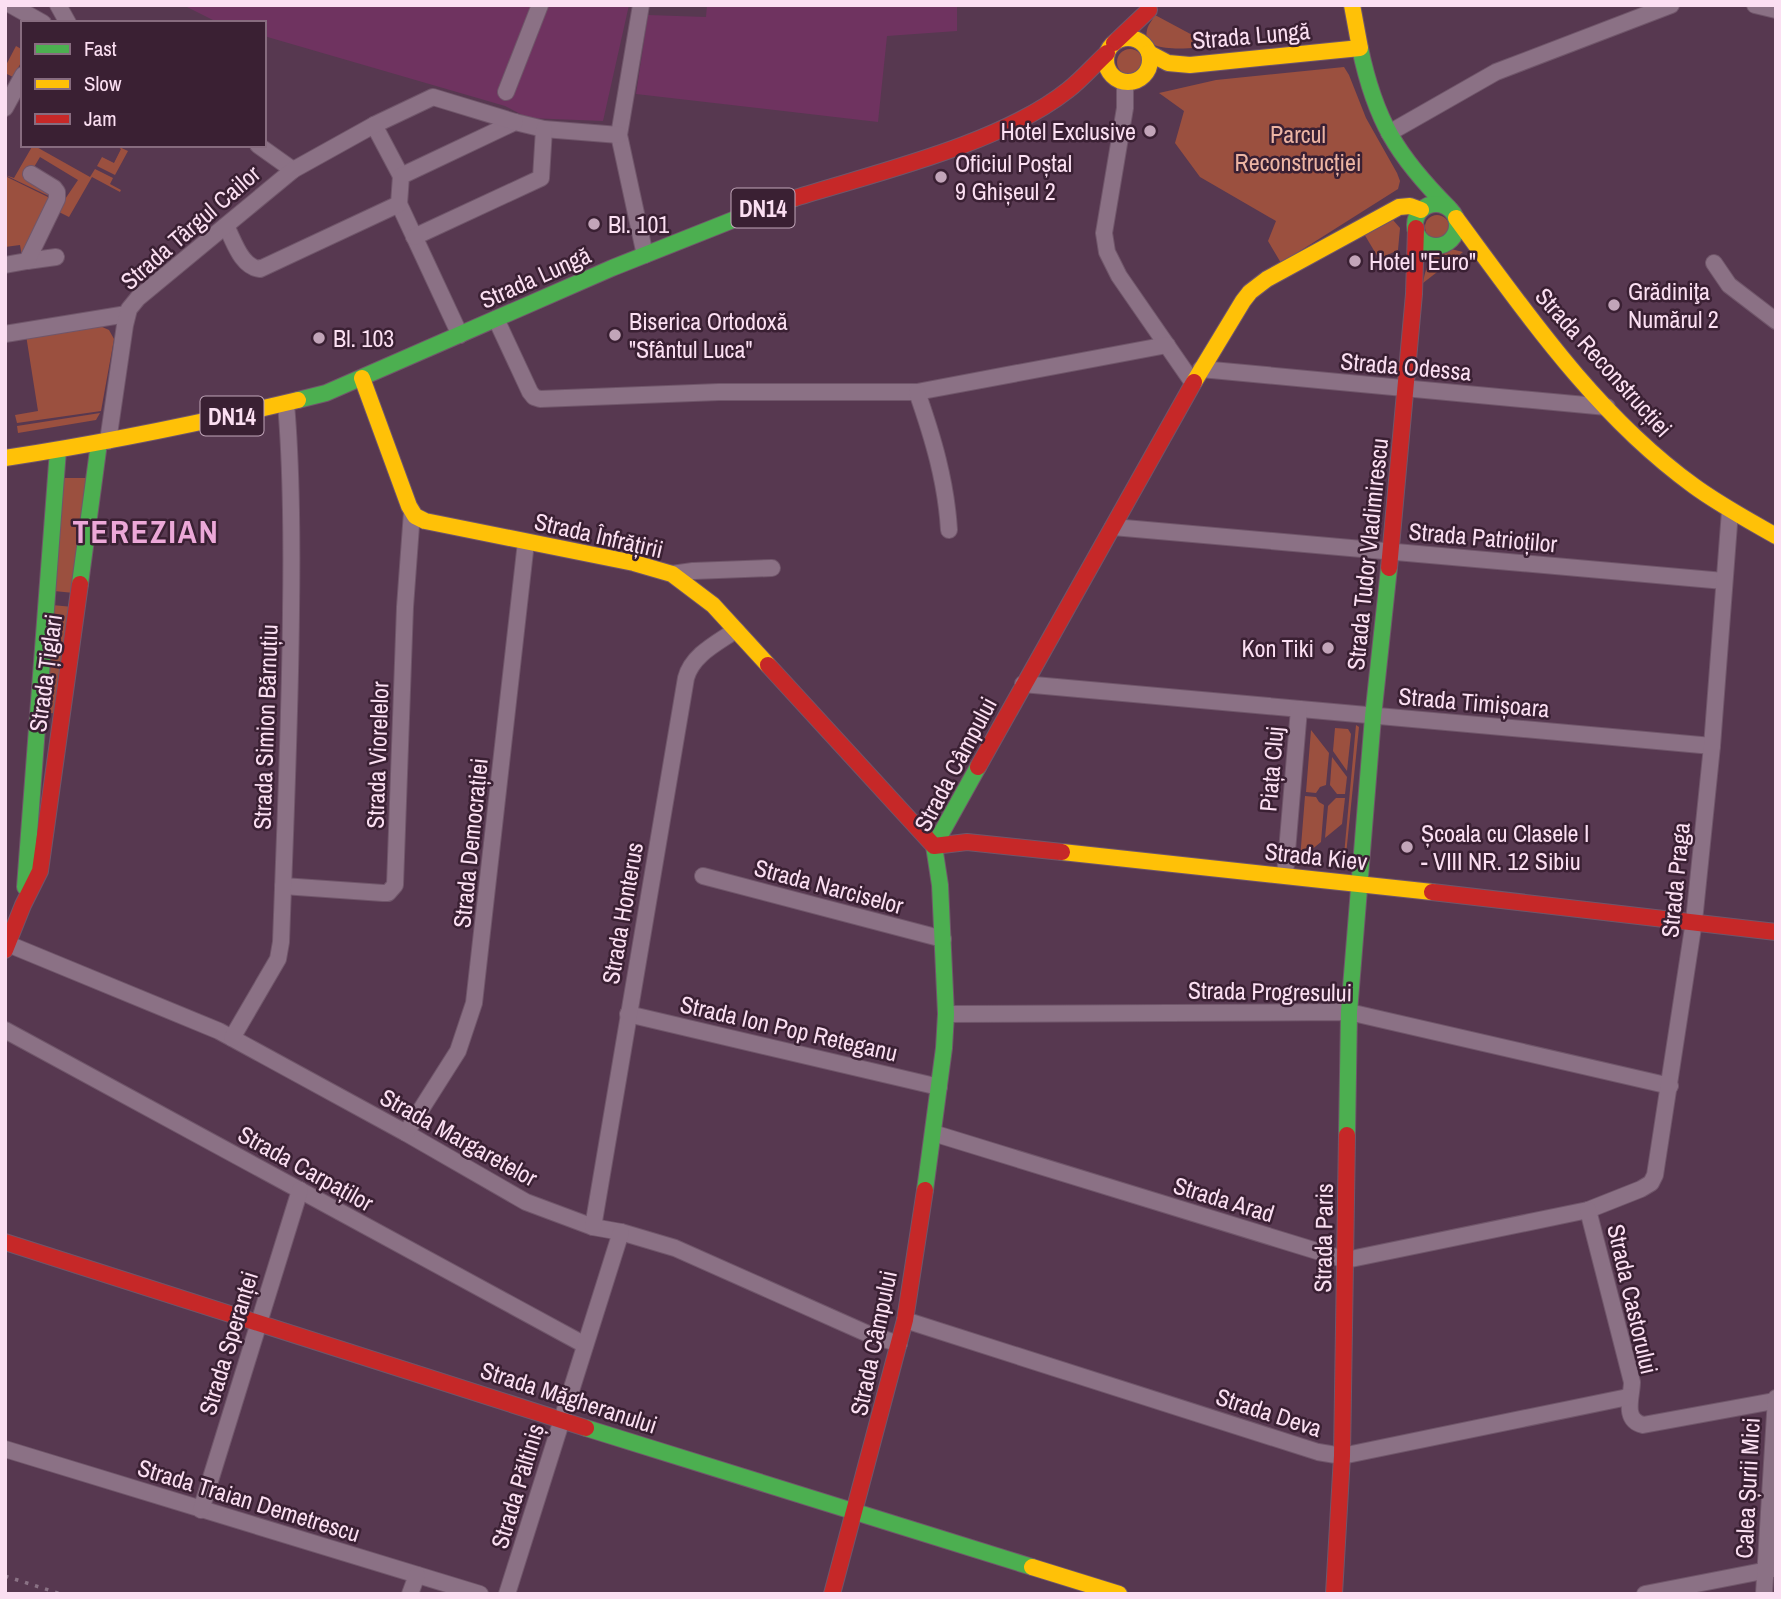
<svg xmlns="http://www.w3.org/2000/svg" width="1781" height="1599" font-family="'Archivo Narrow',sans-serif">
<rect width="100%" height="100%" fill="#573850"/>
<g fill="#6f3360">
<polygon points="183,5 629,5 603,121 528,118 505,106 264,36 264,23 219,23"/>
<polygon points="707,5 957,5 957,31 887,36 878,122 636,94 648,15 706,17"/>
</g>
<g fill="#9b503f">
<path d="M 1155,15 L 1211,45 L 1210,47 C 1196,47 1140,56 1147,30 C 1148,25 1153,19 1155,15 Z"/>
<polygon points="16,46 23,50 23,59 13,77 5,73 5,67"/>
<circle cx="1130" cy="62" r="13"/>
<polygon points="1344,67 1349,75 1366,118 1397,173 1400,181 1398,189 1281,263 1268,241 1276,221 1200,177 1175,143 1184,111 1159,93 1216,80"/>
<polygon points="33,145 90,177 95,169 113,178 110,184 121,190 120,192 92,177 69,217 57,211 78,180 40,157 27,179 51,192 53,198 5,175 14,178"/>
<polygon points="115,145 128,151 115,175 97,166 102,157 114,163 121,149"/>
<polygon points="5,176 52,199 22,256 20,245 5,247"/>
<circle cx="1437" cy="227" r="12"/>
<polygon points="1393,220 1400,228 1398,250 1379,259 1363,232"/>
<path d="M 1451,249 L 1463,252 L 1423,283 C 1426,264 1431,255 1451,249 Z"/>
<polygon points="100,326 109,330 114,339 101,411 17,423 15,415 38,411 26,335"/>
<polygon points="100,413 96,420 18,433 17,426"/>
<polygon points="63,478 88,478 74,593 54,591"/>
<polygon points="52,605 73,607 59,714 43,712"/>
<polygon points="1356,725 1359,727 1346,855 1344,855"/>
<polygon points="1335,728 1348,729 1351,734 1347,771 1333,751"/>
<polygon points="1311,730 1329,753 1326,785 1320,787 1316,793 1306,792"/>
<polygon points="1332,757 1347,777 1345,794 1337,794 1330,785"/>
<polygon points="1305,796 1316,797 1319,802 1324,805 1321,842 1300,859"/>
<polygon points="1336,798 1345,798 1342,824 1325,838 1328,806"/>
</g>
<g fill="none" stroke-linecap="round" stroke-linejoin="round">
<g stroke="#70566a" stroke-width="18">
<g id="street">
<polyline points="11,5 43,23"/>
<polyline points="58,5 68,23"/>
<polyline points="641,5 619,135 645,255"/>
<polyline points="1755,5 1776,10"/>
<polyline points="1125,83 1125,108 1104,233 1107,252 1119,276 1193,383"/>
<polyline points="506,92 540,5"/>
<polyline points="5,108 23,75"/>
<polyline points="374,125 401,176"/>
<polyline points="1389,133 1496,72 1671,5"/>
<polyline points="258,145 293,170"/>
<polyline points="399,204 460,335"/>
<path d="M 226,226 C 234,241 241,267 260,269 L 399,204 L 401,176 L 515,122 L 544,129 L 619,135"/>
<polyline points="414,237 541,178 544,129"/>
<polyline points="27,261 56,257"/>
<polyline points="1714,263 1729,285 1776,321"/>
<polyline points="5,265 27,261 57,199 57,192 54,188 31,174"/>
<polyline points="496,319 530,392 534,397 540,399 719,392 917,392 1167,345"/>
<polyline points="5,334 127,314"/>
<polyline points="1201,369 1607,407"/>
<path d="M 917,392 C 933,438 946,481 949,530"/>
<polyline points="108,441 125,325 129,309 138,298 293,170 374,125 433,97 515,122"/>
<polyline points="1113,527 1724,581"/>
<polyline points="672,574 693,571 772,568"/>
<polyline points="1023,684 1712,746"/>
<polyline points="1285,875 1299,709"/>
<polyline points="703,876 943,939"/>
<polyline points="283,886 383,893 388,893 395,885 405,607 412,512"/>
<polyline points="8,944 219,1031 406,1133 526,1202 593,1227 621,1232 675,1248 866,1333 899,1344"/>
<polyline points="628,1014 939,1087"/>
<polyline points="946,1014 1349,1012 1670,1086"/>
<polyline points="5,1030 585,1345"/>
<path d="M 232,1038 L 278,959 L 281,942 C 285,832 290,722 291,612 C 292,542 292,473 286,404"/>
<polyline points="406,1133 458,1051 474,1003 526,542"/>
<polyline points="933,1133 1346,1260 1588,1210 1641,1189 1651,1183 1655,1175 1694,921 1712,746 1730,511"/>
<path d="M 1588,1210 L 1632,1382 C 1632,1396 1622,1420 1643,1425 L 1774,1401"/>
<path d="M 593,1227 L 686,678 C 692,655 717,643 736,630"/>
<polyline points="905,1320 1318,1452 1342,1456 1628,1397"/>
<polyline points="5,1449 480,1594"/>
<polyline points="201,1510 300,1190"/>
<polyline points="410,1594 417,1575"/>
<polyline points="507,1594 621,1232"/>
<polyline points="1645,1594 1773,1569"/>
<polyline points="1764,1594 1776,1398"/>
</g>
</g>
<g stroke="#70566a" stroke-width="18">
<g id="fast">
<path d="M 1360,48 C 1375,120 1397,156 1449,208"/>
<circle cx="1436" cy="225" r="21"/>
<polyline points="298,400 326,393 612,268 758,210 795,198"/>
<polyline points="80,584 99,443"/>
<polyline points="25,887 58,450"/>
<polyline points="1347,1135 1349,1012 1373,717 1389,568"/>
<polyline points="925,1190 944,1048 946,1014 940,885 934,846 978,767"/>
<polyline points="586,1428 1032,1567"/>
</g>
</g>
<g stroke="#70566a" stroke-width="18">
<g id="slow">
<circle cx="1128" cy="60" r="22"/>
<polyline points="1149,53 1168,63 1190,65 1360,48 1352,5"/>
<path d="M 1456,218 C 1527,314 1596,415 1694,486 C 1720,505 1748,520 1776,536"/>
<polyline points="362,378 409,506 415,516 425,521 634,563 672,574 713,605 768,665"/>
<polyline points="1194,382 1243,301 1250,292 1267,279 1399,207 1410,206 1421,210"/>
<path d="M 5,458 C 104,443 201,423 298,400"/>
<polyline points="1062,852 1432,892"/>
<polyline points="1032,1567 1119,1594"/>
</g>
</g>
<g stroke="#70566a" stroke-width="18">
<g id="jam">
<polyline points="1114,43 1149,10"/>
<path d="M 795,198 C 878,172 1000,144 1068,90 C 1082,79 1094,65 1107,53"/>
<polyline points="1389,568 1414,294 1416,228"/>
<polyline points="768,665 934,846 967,842 1062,852"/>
<polyline points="978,767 1194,382"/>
<polyline points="1432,892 1776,932"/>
<polyline points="5,950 23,905 40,871 80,584"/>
<polyline points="5,1242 586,1428"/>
<polyline points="832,1594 905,1320 925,1190"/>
<polyline points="1334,1594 1342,1456 1347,1135"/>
</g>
</g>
<use href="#street" stroke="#8b7185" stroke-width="16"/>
<use href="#fast" stroke="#4caf50" stroke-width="16"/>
<use href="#slow" stroke="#ffc107" stroke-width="16"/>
<use href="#jam" stroke="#c62828" stroke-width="16"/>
<polyline stroke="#8a7285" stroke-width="3.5" stroke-dasharray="3.5 7" stroke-linecap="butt" points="5,1576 61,1594"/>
</g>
<g fill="#c2a5b9" stroke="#3a2033" stroke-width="2.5">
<circle cx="1150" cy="131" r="7"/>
<circle cx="941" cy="177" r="7"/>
<circle cx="594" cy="224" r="7"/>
<circle cx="1355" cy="261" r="7"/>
<circle cx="1614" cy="305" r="7"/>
<circle cx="615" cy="335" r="7"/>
<circle cx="319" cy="338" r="7"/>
<circle cx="1328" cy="648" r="7"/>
<circle cx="1407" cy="847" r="7"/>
</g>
<g text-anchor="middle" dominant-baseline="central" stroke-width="5" stroke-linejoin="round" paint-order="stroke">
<g fill="#3a2033" stroke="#c1a6b9" stroke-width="2">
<rect x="731.5" y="188.5" width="63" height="39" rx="5"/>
<rect x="200.5" y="396.5" width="63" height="39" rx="5"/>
</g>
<g font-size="23" font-weight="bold" fill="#fbdff2">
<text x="763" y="208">DN14</text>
<text x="232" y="416">DN14</text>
</g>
<g font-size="24" fill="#fbdff2" stroke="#3a2033">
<text transform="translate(1251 35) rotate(-5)">Strada Lungă</text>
<text transform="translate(190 227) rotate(-41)">Strada Târgul Cailor</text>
<text transform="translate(535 277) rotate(-24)">Strada Lungă</text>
<text transform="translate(1604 362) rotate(48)">Strada Reconstrucției</text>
<text transform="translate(1406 366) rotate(5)">Strada Odessa</text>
<text transform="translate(599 535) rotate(13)">Strada Înfrățirii</text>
<text transform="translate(1483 537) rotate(5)">Strada Patrioților</text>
<text transform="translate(1367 554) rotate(-84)">Strada Tudor Vladimirescu</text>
<text transform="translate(45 673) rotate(-82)">Strada Țiglari</text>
<text transform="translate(1474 702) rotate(5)">Strada Timișoara</text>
<text transform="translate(265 727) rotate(-88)">Strada Simion Bărnuțiu</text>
<text transform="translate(377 755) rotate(-88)">Strada Viorelelor</text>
<text transform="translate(955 764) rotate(-62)">Strada Câmpului</text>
<text transform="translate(1271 769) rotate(-85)">Piața Cluj</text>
<text transform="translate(470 843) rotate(-84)">Strada Democrației</text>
<text transform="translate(1316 856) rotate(6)">Strada Kiev</text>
<text transform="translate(1675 880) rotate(-84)">Strada Praga</text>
<text transform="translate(829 886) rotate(15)">Strada Narciselor</text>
<text transform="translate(622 913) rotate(-80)">Strada Honterus</text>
<text transform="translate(1270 991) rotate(1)">Strada Progresului</text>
<text transform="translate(789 1028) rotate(13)">Strada Ion Pop Reteganu</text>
<text transform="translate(459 1137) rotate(29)">Strada Margaretelor</text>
<text transform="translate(306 1168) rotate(29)">Strada Carpaților</text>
<text transform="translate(1224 1199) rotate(17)">Strada Arad</text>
<text transform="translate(1323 1238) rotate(-89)">Strada Paris</text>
<text transform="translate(1633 1299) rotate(77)">Strada Castorului</text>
<text transform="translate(228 1343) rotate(-73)">Strada Speranței</text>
<text transform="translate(873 1343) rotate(-78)">Strada Câmpului</text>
<text transform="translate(569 1397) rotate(18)">Strada Măgheranului</text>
<text transform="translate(1269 1412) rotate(18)">Strada Deva</text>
<text transform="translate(517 1486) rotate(-73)">Strada Păltiniș</text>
<text transform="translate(1747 1488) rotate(-87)">Calea Șurii Mici</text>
<text transform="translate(249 1500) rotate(17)">Strada Traian Demetrescu</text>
</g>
<g font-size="24" fill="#fbdff2" stroke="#3a2033" text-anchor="start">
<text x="1136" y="131" text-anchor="end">Hotel Exclusive</text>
<text x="955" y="163">Oficiul Poștal<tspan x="955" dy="28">9 Ghișeul 2</tspan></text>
<text x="608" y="224">Bl. 101</text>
<text x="1369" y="261">Hotel "Euro"</text>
<text x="1628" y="291">Grădiniţa<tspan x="1628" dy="28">Numărul 2</tspan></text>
<text x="629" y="321">Biserica Ortodoxă<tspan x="629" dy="28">"Sfântul Luca"</tspan></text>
<text x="333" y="338">Bl. 103</text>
<text x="1314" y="648" text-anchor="end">Kon Tiki</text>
<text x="1421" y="833">Școala cu Clasele I<tspan x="1421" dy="28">- VIII NR. 12 Sibiu</tspan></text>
</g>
<g font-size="24" fill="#edb5a4" stroke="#3a2033">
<text x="1298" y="134">Parcul<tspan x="1298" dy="28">Reconstrucției</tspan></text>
</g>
<g font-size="32" font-weight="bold" letter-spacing="2" fill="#eca8d8" stroke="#3a2033">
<text x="146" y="531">TEREZIAN</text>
</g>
</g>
<rect width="1781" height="1599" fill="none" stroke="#fbdff2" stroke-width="14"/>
<rect x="21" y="21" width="245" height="126" fill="#3a2033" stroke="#876c7f" stroke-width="2"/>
<rect x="35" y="44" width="35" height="10" fill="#4caf50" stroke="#876c7f" stroke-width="2"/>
<text x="84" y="56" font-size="21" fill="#fbdff2">Fast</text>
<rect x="35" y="79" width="35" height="10" fill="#ffc107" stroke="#876c7f" stroke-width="2"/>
<text x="84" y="91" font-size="21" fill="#fbdff2">Slow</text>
<rect x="35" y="114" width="35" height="10" fill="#c62828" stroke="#876c7f" stroke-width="2"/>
<text x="84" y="126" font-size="21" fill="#fbdff2">Jam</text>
</svg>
